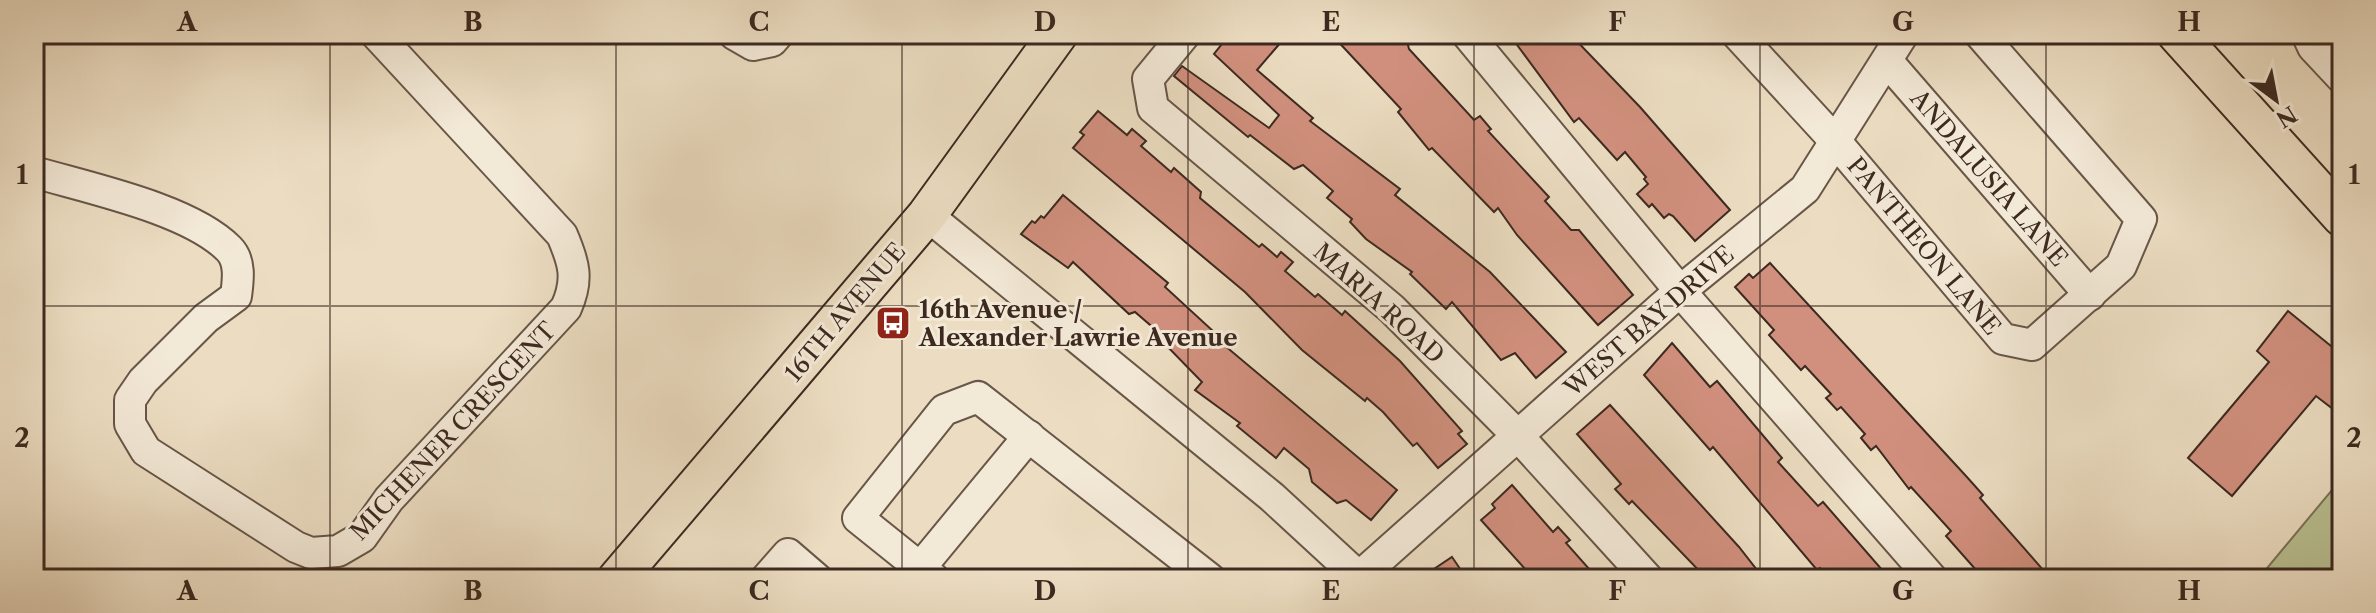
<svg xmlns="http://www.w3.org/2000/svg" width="2376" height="613" font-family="'Libre Caslon Text',serif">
<rect width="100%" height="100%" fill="#ecddc2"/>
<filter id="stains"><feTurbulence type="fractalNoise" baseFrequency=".0025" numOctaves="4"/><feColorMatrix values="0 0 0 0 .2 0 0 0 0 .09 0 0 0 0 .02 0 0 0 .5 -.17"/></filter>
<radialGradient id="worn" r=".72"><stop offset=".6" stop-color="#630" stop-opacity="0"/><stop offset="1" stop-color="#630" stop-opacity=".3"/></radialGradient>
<polygon fill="#b9c092" stroke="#7a7459" stroke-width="2" points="2342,478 2342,579 2258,579"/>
<g fill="#d1907e" stroke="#3c2920" stroke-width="2">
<polygon points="1230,34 1288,34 1257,70 1313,118 1310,121 1400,189 1395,195 1490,272 1566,352 1536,378 1515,353 1501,360 1452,302 1446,309 1410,274 1412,272 1366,239 1350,222 1352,219 1327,198 1333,191 1303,165 1294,169 1250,135 1248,137 1174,76 1182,66 1269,128 1279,115 1214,54"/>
<polygon points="1331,34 1422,34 1408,45 1409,49 1474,120 1480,116 1491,129 1488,131 1549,197 1545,201 1571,230 1579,230 1633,295 1598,325 1517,235 1498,208 1494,212 1432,148 1429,150 1398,112 1401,109"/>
<polygon points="1509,34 1570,34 1640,107 1730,210 1695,241 1673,216 1669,214 1664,218 1652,204 1649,207 1637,194 1648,184 1644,179 1646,177 1625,152 1617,160 1579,118 1574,122"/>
<polygon points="1098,111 1127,135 1132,129 1146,141 1141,146 1171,172 1174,168 1201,192 1200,198 1259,247 1262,244 1277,257 1281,252 1293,262 1285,271 1315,297 1318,294 1342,315 1345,311 1400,361 1462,431 1458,434 1467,444 1438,468 1417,443 1413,446 1383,412 1367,398 1365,401 1302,350 1245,292 1073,148 1084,135 1080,132"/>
<polygon points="1063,195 1168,283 1165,287 1226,343 1224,345 1397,490 1371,520 1346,500 1337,503 1312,482 1309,469 1284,448 1276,458 1237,426 1240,423 1195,390 1202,382 1161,340 1164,337 1135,312 1129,314 1073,262 1068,268 1021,234 1032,221 1035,223 1041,216 1044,218"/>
<polygon points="1770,263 1966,476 1983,495 1980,498 2051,579 1984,579 1946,536 1951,531 1911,487 1909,489 1876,446 1871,450 1861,438 1865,434 1841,407 1837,410 1826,398 1831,394 1805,366 1801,370 1769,335 1774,330 1735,287 1749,274 1753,278"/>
<polygon points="2288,311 2342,355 2342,398 2333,409 2316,396 2232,496 2188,458 2269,362 2257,351"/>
<polygon points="1672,343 1710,387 1717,381 1782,458 1778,462 1818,506 1823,502 1890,579 1830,579 1820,568 1817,570 1713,447 1710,450 1644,375"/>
<polygon points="1610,405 1739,547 1764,579 1707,579 1632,501 1629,504 1615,489 1621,484 1577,434"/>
<polygon points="1512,485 1553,532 1558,527 1570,540 1566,543 1598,579 1534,579 1481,520 1495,508 1492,504"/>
<polygon points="1452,557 1467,579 1419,579"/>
</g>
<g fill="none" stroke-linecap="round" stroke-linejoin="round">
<g stroke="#685648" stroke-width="34">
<g id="minor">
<polyline points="734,34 753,45 772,41 778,34"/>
<polyline points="1185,34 1148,79 1153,108 1392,309 1518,436 1648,579"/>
<polyline points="1467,34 1680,291 1932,579"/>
<polyline points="1737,34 1837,143 2003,339 2032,345 2121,266 2141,219 1980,34"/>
<polyline points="2307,34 2313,47 2342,78"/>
<polyline points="1888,62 2090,295"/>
<path d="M 34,172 C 88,188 190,209 229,249 C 241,261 238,281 236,296 L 206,318 L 143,381 L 130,400 L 130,424 L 146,451 L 296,547 L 311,553 L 338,551 L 362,537 L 389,499 L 566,308 C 579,279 574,263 562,235 L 376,34"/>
<polyline points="927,215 1272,497 1361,579"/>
<polyline points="920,568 1029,436"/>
<polyline points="766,579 788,554 817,579"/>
<polyline points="934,579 858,518 944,410 978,397 1210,579"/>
<polyline points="1357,579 1680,291 1805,189 1903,34"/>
</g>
</g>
<g stroke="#3c2920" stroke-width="42">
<g id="major">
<polyline points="2177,34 2342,217"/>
<polyline points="617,579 927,215 1058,34"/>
</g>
</g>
<use href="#minor" stroke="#f3e9d7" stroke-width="30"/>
<use href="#major" stroke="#ecddc2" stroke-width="38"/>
</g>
<path fill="none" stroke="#3c2920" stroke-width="2" stroke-opacity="0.55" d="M 330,34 L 330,579M 616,34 L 616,579M 902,34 L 902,579M 1188,34 L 1188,579M 1474,34 L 1474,579M 1760,34 L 1760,579M 2046,34 L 2046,579M 34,306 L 2342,306"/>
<defs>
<g id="bus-square" transform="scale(1.8)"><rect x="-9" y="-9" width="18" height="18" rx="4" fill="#8f2418" stroke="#f3e9d7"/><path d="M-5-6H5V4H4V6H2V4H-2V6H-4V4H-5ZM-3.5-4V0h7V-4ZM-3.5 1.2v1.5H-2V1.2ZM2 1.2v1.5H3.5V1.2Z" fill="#fff"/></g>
</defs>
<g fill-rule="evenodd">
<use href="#bus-square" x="893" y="323"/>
</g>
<g text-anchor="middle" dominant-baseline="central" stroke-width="6" stroke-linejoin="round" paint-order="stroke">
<g font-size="24" fill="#3c2920" stroke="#f3e9d7">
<text transform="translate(1989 178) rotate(49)">ANDALUSIA LANE</text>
<text transform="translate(1924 246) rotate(50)">PANTHEON LANE</text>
<text transform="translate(1379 303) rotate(42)">MARIA ROAD</text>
<text transform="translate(845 312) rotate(-50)">16TH AVENUE</text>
<text transform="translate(1649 321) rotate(-41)">WEST BAY DRIVE</text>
<text transform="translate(453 431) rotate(-47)">MICHENER CRESCENT</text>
</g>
<g font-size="24" font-weight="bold" fill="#3c2920" stroke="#f3e9d7" text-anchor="start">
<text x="919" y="309">16th Avenue /<tspan x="919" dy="28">Alexander Lawrie Avenue</tspan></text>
</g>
</g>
<rect width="2376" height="613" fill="none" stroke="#ecddc2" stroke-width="88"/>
<g transform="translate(2276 100) rotate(148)" stroke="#f3e9d7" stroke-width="6" paint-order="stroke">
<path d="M0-6L14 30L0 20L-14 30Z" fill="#3c2920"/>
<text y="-12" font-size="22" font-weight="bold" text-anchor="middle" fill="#3c2920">N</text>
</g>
<rect x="44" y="44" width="2288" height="525" fill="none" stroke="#3c2920" stroke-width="3"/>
<g font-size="26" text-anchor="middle" font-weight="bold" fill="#3c2920">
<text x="187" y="31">A</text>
<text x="473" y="31">B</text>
<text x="759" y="31">C</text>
<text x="1045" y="31">D</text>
<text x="1331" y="31">E</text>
<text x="1617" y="31">F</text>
<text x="1903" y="31">G</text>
<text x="2189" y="31">H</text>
<text x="22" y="184">1</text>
<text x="2354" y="184">1</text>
<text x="22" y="447">2</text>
<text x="2354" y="447">2</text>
<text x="187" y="600">A</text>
<text x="473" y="600">B</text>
<text x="759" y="600">C</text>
<text x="1045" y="600">D</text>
<text x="1331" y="600">E</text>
<text x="1617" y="600">F</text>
<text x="1903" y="600">G</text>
<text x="2189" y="600">H</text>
</g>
<rect width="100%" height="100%" filter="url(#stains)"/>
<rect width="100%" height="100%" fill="url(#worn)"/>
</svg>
